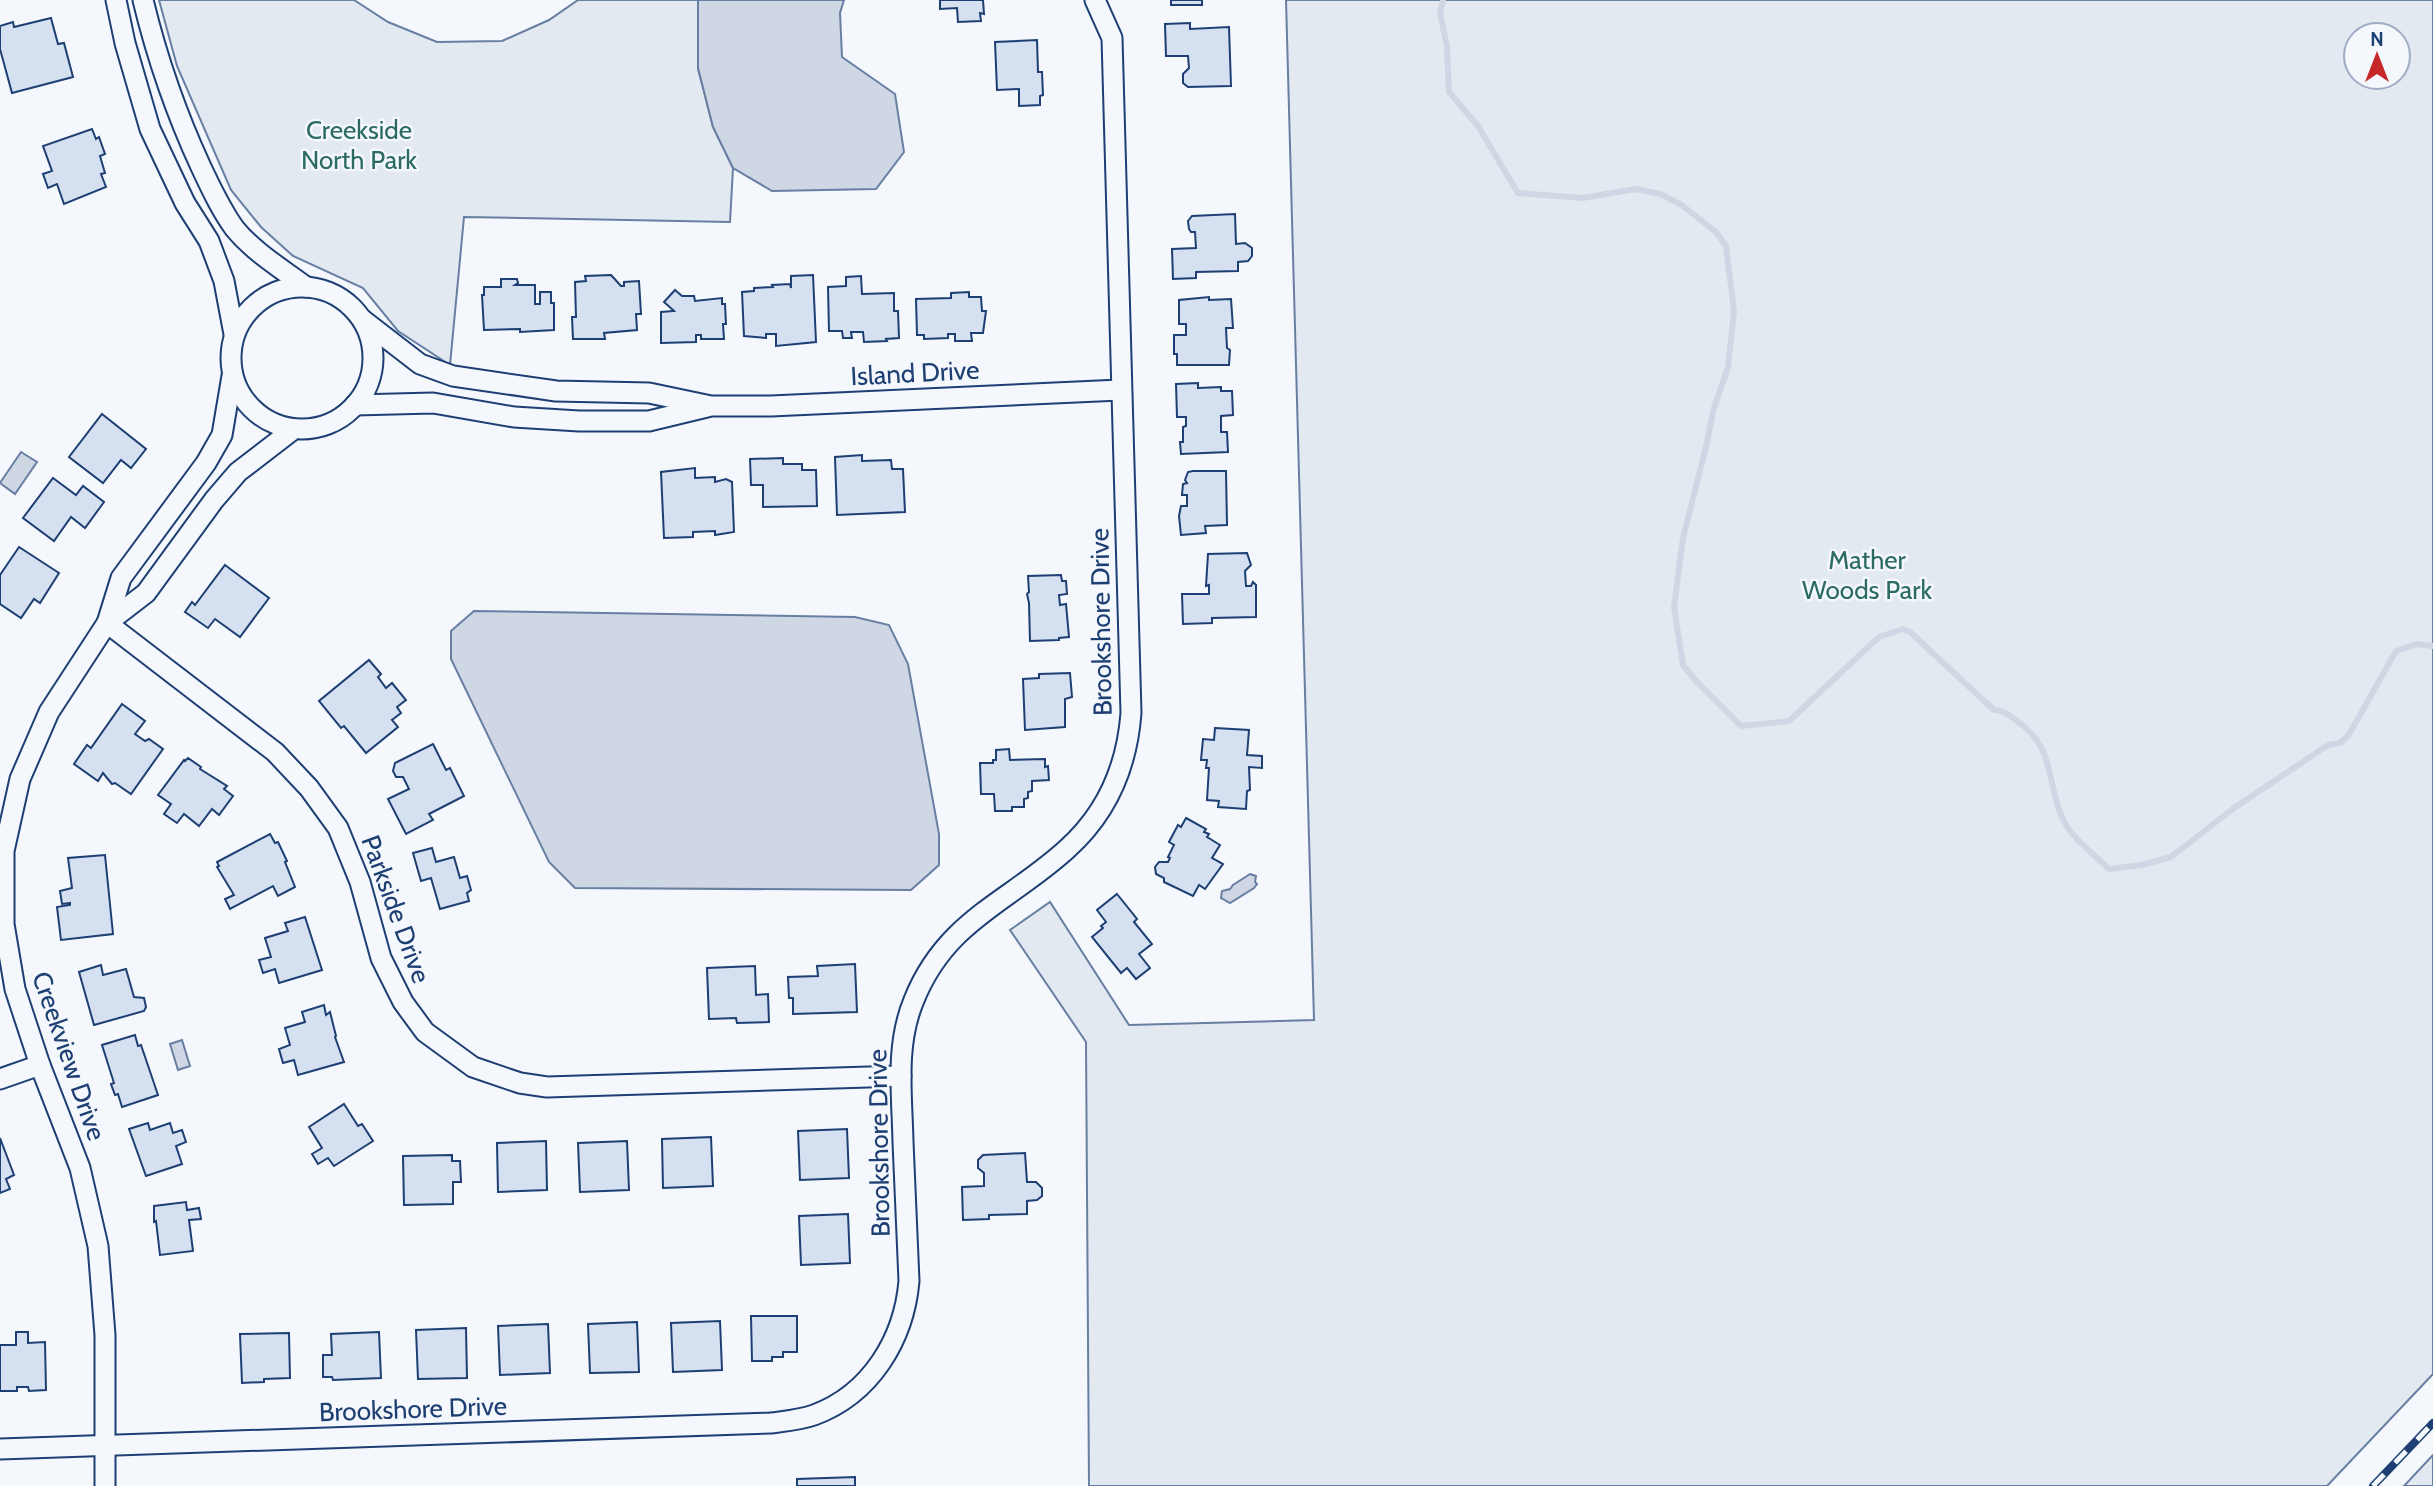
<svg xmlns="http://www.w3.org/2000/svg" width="2433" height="1486" font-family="Cabin,sans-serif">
<rect width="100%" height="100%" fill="#f4f7fb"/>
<g fill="#e3e9f0" stroke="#687fa3" stroke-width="2" fill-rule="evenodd">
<polygon points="159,0 354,0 388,22 437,42 502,41 549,20 578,0 698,0 698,68 713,127 733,168 730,222 464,217 450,365 398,331 363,288 293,256 261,227 231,190 177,66"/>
<path d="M 1286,0 L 2433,0 L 2433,1374 L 2327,1486 L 1089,1486 L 1086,1042 L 1010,930 L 1050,902 L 1129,1025 L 1314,1020 ZM 2356,35 L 2398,35 L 2398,77 L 2356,77 Z"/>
<polygon points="2433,1455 2433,1486 2404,1486"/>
</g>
<g fill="#cfd7e4" stroke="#687fa3" stroke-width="2">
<polygon points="698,0 844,0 840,13 842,57 895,94 904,152 876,189 772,191 733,168 713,127 698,68"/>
<polygon points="21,452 37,462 15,494 0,483"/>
<polygon points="474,611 855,617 889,625 908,664 939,834 939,865 911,890 575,888 549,862 451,659 451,631"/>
<polygon points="1250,874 1256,876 1255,882 1257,884 1254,888 1230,903 1221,898 1222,891 1230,889 1233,885"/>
<polygon points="182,1040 190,1066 178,1070 170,1044"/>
</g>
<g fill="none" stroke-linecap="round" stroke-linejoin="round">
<path stroke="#cfd7e4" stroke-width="6" d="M 1443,0 L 1440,13 L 1447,47 L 1449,92 L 1478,126 L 1518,193 L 1583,198 L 1635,189 L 1661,194 L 1683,206 L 1716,232 L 1726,246 L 1734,311 L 1728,367 L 1713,411 L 1707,443 L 1683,538 L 1674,607 L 1683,665 L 1696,681 L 1741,726 L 1789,721 L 1879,637 L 1903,629 L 1910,632 L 1994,710 C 2004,710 2010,716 2017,721 C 2055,747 2046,780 2062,817 C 2070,837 2094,854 2109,869 L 2142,865 L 2171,857 L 2234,808 L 2328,745 L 2340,743 L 2348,736 L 2396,651 L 2417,644 L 2433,646"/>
</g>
<g fill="#d5e0f0" stroke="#1d3f73" stroke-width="2">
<polygon points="940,0 983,0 984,14 980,13 981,21 958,22 957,8 940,9"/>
<rect x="1171" y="0" width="31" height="5"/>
<polygon points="51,18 58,44 64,43 73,77 12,93 0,49 0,26 13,22 14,27"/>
<polygon points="1190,23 1190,29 1229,27 1231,86 1188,87 1183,83 1183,74 1189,68 1188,56 1166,56 1165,24"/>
<polygon points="1037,40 1038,72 1042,72 1043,95 1040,96 1040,105 1019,106 1019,89 997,90 995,42"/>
<polygon points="92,129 96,139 99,137 105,154 100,156 105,173 101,174 106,187 64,204 57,184 48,188 43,174 52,171 43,146"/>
<polygon points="1235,214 1236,244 1245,243 1252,248 1252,256 1248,261 1238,262 1238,271 1196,272 1196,278 1173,279 1172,249 1196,248 1195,232 1191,232 1189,229 1188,221 1192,216"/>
<polygon points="611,275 621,286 624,286 624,282 639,281 641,314 636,314 637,330 604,333 605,339 573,339 572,317 576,317 575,282 586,281 585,276"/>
<polygon points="813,275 816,342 776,346 776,334 766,334 766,338 744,336 742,292 754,291 754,288 773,287 772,285 790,284 791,288 791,276"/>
<polygon points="861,276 862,294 894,293 894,311 898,311 899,338 886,339 887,341 864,342 863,332 851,332 852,338 843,338 842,331 829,331 828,287 846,286 846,277"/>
<polygon points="501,279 517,279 518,283 515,285 535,285 535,304 540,304 540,292 551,292 551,303 554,303 554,330 520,332 520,329 484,330 482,295 484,295 484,287 501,287"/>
<polygon points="675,290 682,296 694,296 695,301 722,298 722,304 725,304 726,324 723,324 724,339 701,339 701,335 696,335 696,342 661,343 661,312 674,311 664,302"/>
<polygon points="969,292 969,297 981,297 982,311 986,311 983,333 971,333 972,341 955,341 955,334 948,334 948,338 924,339 924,335 917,335 916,299 951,298 951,293"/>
<polygon points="1209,297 1209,300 1231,299 1233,328 1226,328 1227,348 1230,350 1229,365 1177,365 1177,354 1174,354 1174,335 1186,335 1186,324 1179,324 1179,300"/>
<polygon points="1198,383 1198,388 1221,387 1221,391 1232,391 1233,415 1221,416 1221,432 1227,432 1228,452 1181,454 1180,442 1183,442 1183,427 1186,426 1186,417 1177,417 1176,384"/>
<polygon points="102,414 146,449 131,468 121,460 103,483 69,457"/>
<polygon points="862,455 862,461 891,460 892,469 903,469 905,512 837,515 835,457"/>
<polygon points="783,458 783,464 802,464 802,470 816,470 817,506 763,507 763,485 751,485 750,459"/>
<polygon points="695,468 695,478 715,477 715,482 726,479 732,482 734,532 715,535 715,531 693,532 693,537 664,538 661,472"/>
<polygon points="1193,471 1226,471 1227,525 1205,526 1206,533 1181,535 1179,516 1181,506 1187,506 1187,495 1182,495 1183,484 1187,483 1185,480 1188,472"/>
<polygon points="53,478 76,495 83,486 104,502 85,528 71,517 54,541 23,518"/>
<polygon points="19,547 59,573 40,603 34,599 21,618 0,604 0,575"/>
<polygon points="1247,553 1251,565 1245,571 1246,586 1251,586 1253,582 1256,585 1256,617 1212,618 1212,623 1183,624 1182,594 1209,594 1209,585 1206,586 1208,554"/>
<polygon points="225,565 269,598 240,637 215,619 208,628 185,612 192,602 195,605"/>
<polygon points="1061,575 1062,581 1066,581 1067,594 1059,595 1060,605 1066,604 1069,637 1059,638 1059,640 1030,641 1029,603 1027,594 1029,592 1028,576"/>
<polygon points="369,660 381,674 378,677 386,688 392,683 406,700 397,707 401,713 392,720 398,727 366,753 344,726 341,728 319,701"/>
<polygon points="1070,673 1072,697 1065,699 1065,727 1025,730 1023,679 1039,678 1039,674"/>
<polygon points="122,704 145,721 135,734 145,741 149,739 163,749 131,794 115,783 112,784 103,773 98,781 74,764 87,745 91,748"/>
<polygon points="1215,728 1249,730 1247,755 1262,756 1262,768 1249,767 1250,790 1247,791 1246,809 1218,807 1219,801 1207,800 1209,768 1206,768 1207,760 1201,760 1203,739 1214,740"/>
<polygon points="433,744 446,770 450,768 464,796 429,814 433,820 406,834 388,799 409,789 403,777 396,777 393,771 395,763"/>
<polygon points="1009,749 1010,760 1045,759 1045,767 1048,766 1049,780 1032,781 1032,791 1028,792 1028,798 1024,799 1024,807 1012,807 1012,811 995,811 994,794 981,794 980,763 993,763 993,760 996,760 996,750"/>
<polygon points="188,758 201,767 200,769 227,786 224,789 233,796 219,815 212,809 199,826 184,814 177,823 164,814 171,804 158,795 184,760 185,761"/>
<polygon points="1186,818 1206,829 1204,832 1209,834 1207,837 1220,845 1212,858 1223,864 1205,889 1199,885 1193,896 1164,882 1164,878 1156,874 1155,867 1159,862 1168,862 1170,858 1168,857 1174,845 1169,842 1178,825 1181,827"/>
<polygon points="270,834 275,843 278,842 287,861 285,862 295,887 278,896 273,886 230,909 225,899 234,895 217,867 219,866 217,862"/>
<polygon points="432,848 436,862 454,857 460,878 467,876 471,890 467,893 469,901 440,909 431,878 421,881 413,853"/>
<polygon points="105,855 113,934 61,940 57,907 70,905 70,903 62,904 60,891 72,888 68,858"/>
<polygon points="1117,894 1137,919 1134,922 1152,944 1139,954 1150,968 1136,979 1127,968 1121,973 1092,937 1103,928 1101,926 1106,922 1097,910"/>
<polygon points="305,917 322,970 279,983 275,969 263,973 259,960 271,957 265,938 288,931 285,923"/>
<polygon points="855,964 857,1012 793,1014 793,998 789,998 788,977 818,976 817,966"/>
<polygon points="101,965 103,975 126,969 134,997 144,998 146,1007 144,1011 94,1025 79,972"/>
<polygon points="755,966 756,995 768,994 769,1022 737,1023 736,1018 709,1019 707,968"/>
<polygon points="324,1005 326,1015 330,1012 336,1036 335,1037 344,1062 298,1075 294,1060 283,1063 279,1049 290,1045 285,1028 305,1022 302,1012"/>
<polygon points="135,1035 138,1046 141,1045 158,1095 122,1107 118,1094 115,1095 111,1084 114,1083 102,1045"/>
<polygon points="344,1104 358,1126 362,1124 373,1141 334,1166 328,1158 318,1164 312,1154 322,1148 309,1127"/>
<polygon points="148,1123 150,1130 170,1123 173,1133 182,1130 186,1142 176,1146 182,1164 146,1176 129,1129"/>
<polygon points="847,1129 849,1178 800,1180 798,1131"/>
<polygon points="711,1137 713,1186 663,1188 662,1139"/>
<polygon points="0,1138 14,1175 6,1179 10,1189 0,1193"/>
<polygon points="546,1141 547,1190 498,1192 497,1143"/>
<polygon points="627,1141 629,1190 580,1192 578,1143"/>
<polygon points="1025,1153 1027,1182 1036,1182 1042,1188 1042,1196 1037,1200 1027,1201 1027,1214 989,1215 989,1219 963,1220 962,1187 984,1186 984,1173 978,1168 978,1160 983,1155"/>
<polygon points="452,1155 452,1161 460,1161 461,1182 453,1182 453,1204 404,1205 403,1156"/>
<polygon points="186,1202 187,1210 199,1208 201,1219 189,1220 193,1251 160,1255 156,1221 154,1222 154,1206"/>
<polygon points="848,1214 850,1263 801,1265 799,1216"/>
<polygon points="751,1316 797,1316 797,1352 783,1352 783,1357 772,1357 772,1361 752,1361"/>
<polygon points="720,1321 722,1370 673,1372 671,1323"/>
<polygon points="637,1322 639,1372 590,1373 588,1324"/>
<polygon points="548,1324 550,1373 500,1375 498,1326"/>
<polygon points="466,1328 467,1378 418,1379 416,1330"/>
<polygon points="16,1332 28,1332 28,1343 45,1342 46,1390 29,1391 28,1387 17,1387 17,1391 0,1391 0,1345 16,1345"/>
<polygon points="379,1332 381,1378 333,1380 332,1377 323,1377 323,1355 332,1355 331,1334"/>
<polygon points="289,1333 290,1378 264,1379 264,1382 242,1383 240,1334"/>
<polygon points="855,1477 855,1486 797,1486 797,1479"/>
</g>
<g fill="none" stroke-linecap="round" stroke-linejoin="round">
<g stroke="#1d3f73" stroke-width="23">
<g id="street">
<polyline points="116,0 125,43 150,129 185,203 209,241 224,281 234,334"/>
<path d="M 143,0 C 157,58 176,113 201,167 C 211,188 221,210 235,229 C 254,252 282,269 306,287"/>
<circle cx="302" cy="358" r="71"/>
<polyline points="363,320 420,364 453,376 556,391 649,393 711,406 771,406 1120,390"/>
<polyline points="355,405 433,403 514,417 579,421 649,421 707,407"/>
<polyline points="107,623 275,752 309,788 338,828 360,882 381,958 403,1002 425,1032 473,1067 520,1083 547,1087 901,1076"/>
<polyline points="107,623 146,593 214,500 238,472 294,429"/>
<polyline points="0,1079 40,1065"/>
<path d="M 0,1449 L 771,1423 C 785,1421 800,1420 814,1415 C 871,1394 904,1339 909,1281 C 907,1234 905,1188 903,1142 C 902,1094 895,1045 914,1000 C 946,920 1009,902 1067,849 C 1107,813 1127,766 1131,713 L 1112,38 L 1095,0"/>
<polyline points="105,1486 105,1335 98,1246 80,1168 40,1065 15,989 4,924 4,851 20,779 49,712 107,623 121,578 206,463 222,435 232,376"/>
</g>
</g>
<use href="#street" stroke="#f4f7fb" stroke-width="19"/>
<g stroke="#1d3f73" stroke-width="8">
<polyline id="rail" points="2373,1486 2433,1423"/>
</g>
<use href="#rail" stroke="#f4f7fb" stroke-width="5" stroke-dasharray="16" stroke-linecap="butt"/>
</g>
<g text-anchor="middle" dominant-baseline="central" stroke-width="5" stroke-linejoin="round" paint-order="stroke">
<g font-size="26" fill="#2c6c60" stroke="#f4f7fb">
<text x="359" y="130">Creekside<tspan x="359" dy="30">North Park</tspan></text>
<text x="1867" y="560">Mather<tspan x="1867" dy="30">Woods Park</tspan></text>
</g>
<g font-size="26" fill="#1d3f73" stroke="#f4f7fb">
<text transform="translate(915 373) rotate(-3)">Island Drive</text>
<text transform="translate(1101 622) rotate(-91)">Brookshore Drive</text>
<text transform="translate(396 909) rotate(70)">Parkside Drive</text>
<text transform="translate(69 1056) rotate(71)">Creekview Drive</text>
<text transform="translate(879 1143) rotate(-91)">Brookshore Drive</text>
<text transform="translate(413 1409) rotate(-2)">Brookshore Drive</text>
</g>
</g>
<g transform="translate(2377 56)"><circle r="33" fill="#f4f7fb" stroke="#9eadc5" stroke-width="2"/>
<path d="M0-5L12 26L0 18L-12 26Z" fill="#c62828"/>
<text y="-10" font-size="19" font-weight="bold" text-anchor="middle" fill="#1d3f73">N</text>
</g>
</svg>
